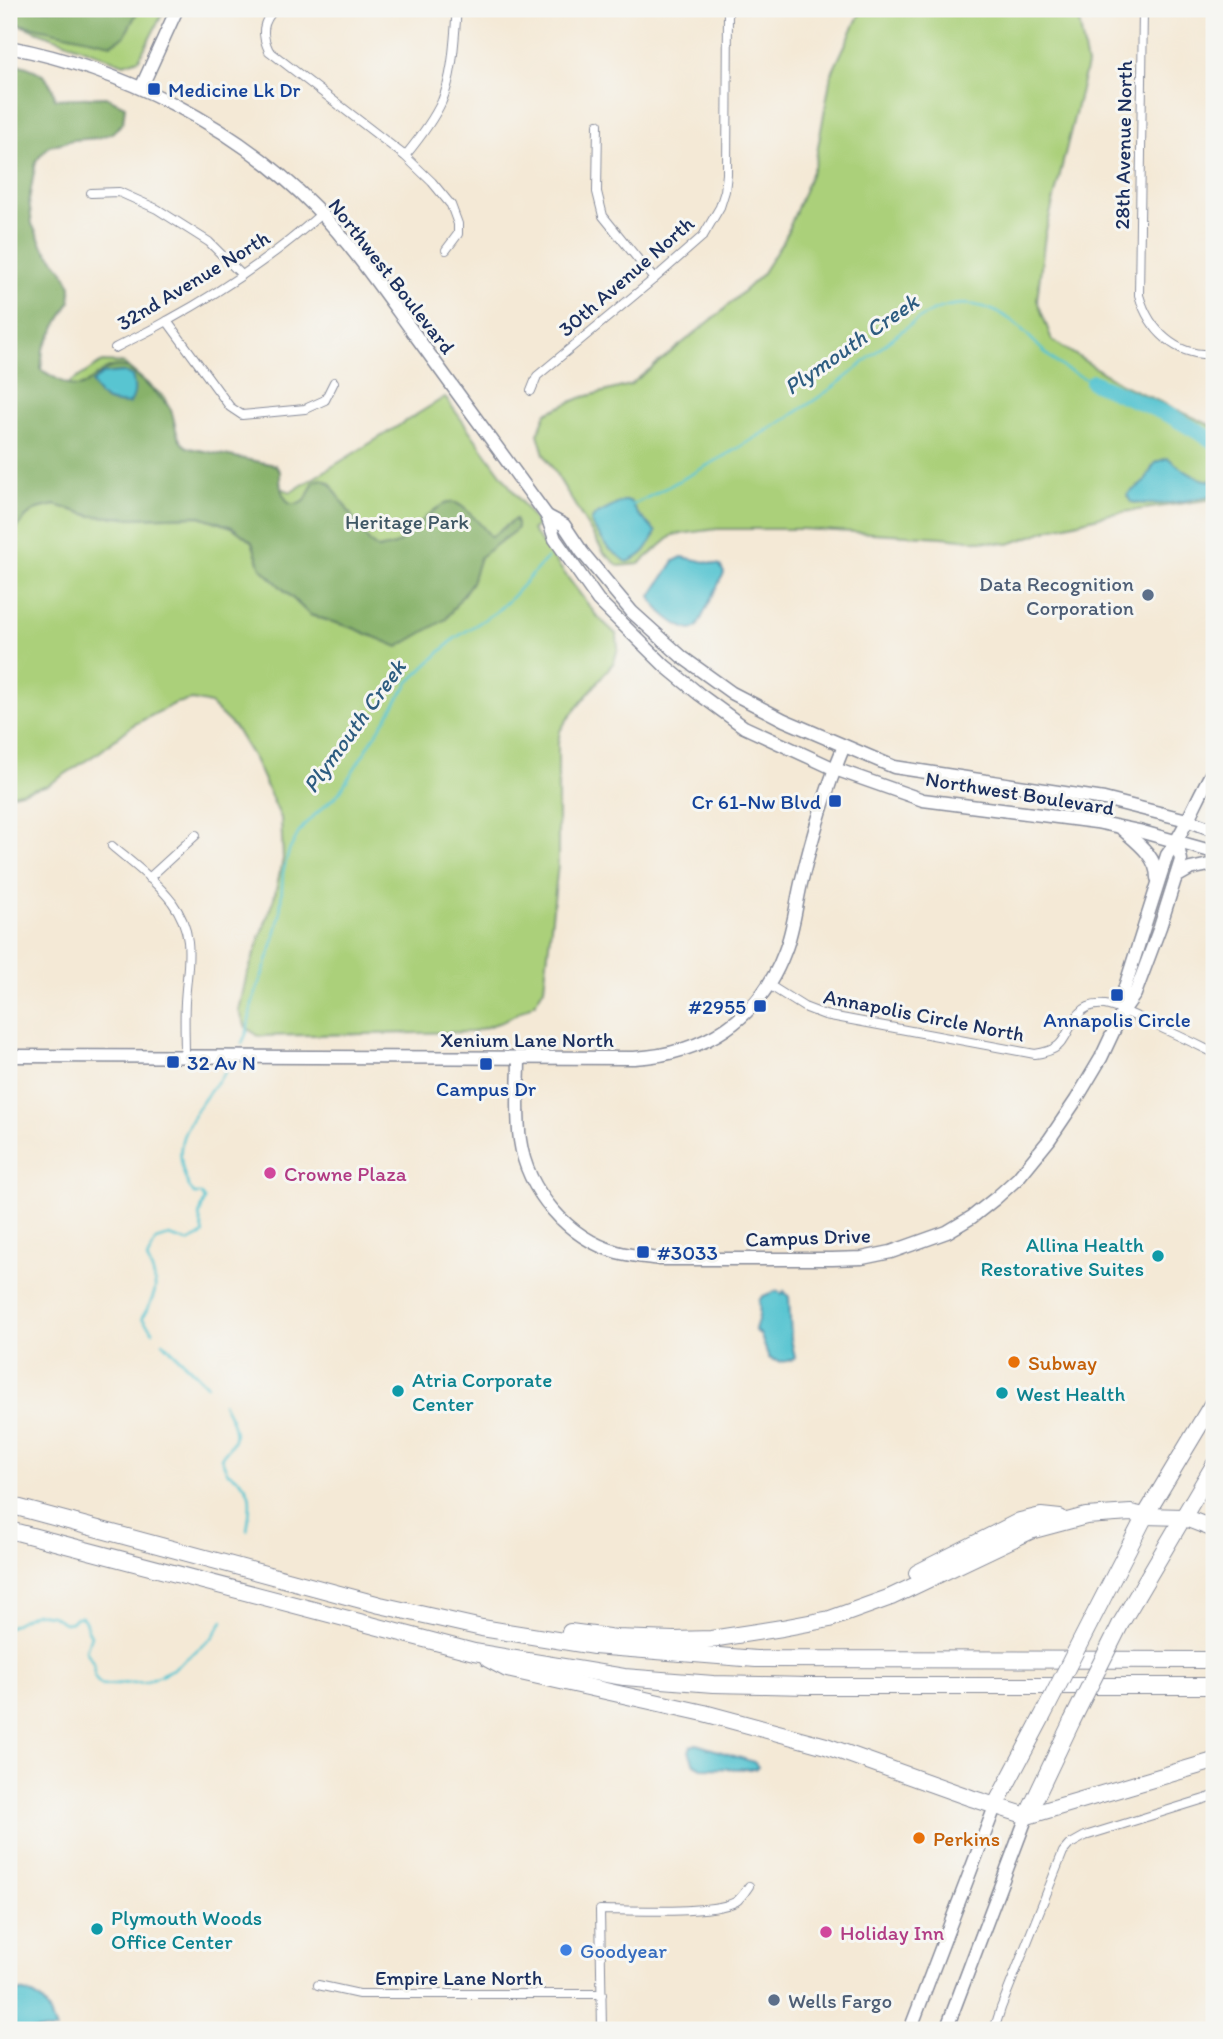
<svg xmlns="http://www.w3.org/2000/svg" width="1223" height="2039" font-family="Itim,sans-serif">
<rect width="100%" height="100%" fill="#f6f6f2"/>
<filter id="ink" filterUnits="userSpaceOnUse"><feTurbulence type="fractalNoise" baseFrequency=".0143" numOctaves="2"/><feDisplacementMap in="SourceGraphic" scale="14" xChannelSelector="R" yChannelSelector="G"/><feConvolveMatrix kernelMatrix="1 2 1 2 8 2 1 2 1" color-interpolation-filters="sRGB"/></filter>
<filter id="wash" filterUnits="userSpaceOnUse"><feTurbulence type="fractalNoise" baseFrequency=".00686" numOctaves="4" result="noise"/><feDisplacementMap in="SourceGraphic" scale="28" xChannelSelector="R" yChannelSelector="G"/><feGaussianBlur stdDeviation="1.57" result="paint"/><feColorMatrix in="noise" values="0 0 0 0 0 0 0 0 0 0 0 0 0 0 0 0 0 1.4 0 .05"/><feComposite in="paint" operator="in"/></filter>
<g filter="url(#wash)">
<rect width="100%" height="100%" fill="#f4e9d6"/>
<g fill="#abd07a" stroke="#63806c" stroke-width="2">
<polygon points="9,9 165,9 139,59 124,64 9,21"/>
<polygon points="862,9 1077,9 1087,65 1045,235 1037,300 1052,340 1121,384 1214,427 1214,499 1110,514 1051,529 1009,544 942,537 801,529 717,529 673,535 639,564 619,566 604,553 544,454 538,434 546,413 580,398 630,385 720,313 762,274 785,238 815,164 831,75"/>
<polygon points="102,362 123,363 165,398 180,449 291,492 445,397 538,525 532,530 596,615 617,635 618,648 614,662 566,721 560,731 558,743 558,865 544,988 535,1003 504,1021 472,1032 258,1036 246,1027 239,1011 246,978 274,898 283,859 281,818 255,761 235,728 210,704 193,700 176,703 133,725 101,751 48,785 9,795 9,538 26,517 37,509 55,505 92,516 133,518 199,516 232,527 252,542 261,568 310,615 353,628 446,619 473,578 243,522 57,391"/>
</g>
<g fill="#88b26a" stroke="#527064" stroke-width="2">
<polygon points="9,9 139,9 124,37 111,44 9,22"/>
<path d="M 9,62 C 31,67 52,73 55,99 L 106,97 L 125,106 L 123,123 L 112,133 L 98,138 L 73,140 L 49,146 L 36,161 L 29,200 L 32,224 L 43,247 L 63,270 L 71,286 L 70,302 L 43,349 L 41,370 C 51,375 66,386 77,387 C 91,387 103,359 128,368 C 136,376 166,401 170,408 C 177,422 173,440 189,448 L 275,465 L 280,471 C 280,485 280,494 290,504 L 298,504 L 305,501 L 314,481 L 322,479 L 330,483 L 369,542 L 379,549 C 383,547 390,547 395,545 C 411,536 437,497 456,503 C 465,506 485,529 491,537 L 515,519 L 517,524 L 517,529 L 480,557 L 472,582 L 446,619 L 398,647 L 353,628 L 310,615 L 261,568 L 252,542 L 232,527 L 200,516 L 133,518 L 92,516 L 55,505 L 37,509 L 26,517 L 9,538 Z"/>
</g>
<g fill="#58c5d1" stroke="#3a7a98" stroke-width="2">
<path d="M 122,372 L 132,376 C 135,387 136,395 129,404 C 108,403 101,402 92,383 L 102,374 Z"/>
<path d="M 1168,458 C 1182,469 1196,481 1214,481 L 1214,495 C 1187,501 1158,507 1131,502 L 1127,495 C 1132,489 1140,487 1145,481 C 1155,468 1147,464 1168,458 Z"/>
<path d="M 623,501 L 630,501 L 638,514 L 656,532 C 648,548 644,556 627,562 L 608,548 L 592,525 L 591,521 L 594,516 Z"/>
<path d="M 682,557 L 720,565 L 724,573 L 697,627 L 692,630 C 678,628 655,610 651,596 L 674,561 Z"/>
<path d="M 777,1291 L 782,1294 L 784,1291 L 789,1297 L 791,1339 L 795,1358 C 787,1363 777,1362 769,1358 L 760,1334 L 755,1331 C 755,1327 757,1324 758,1320 C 764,1301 749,1299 777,1291 Z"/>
<polygon points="696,1744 754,1762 758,1767 756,1769 702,1768 694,1764 689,1751 691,1746"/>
<path d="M 20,1991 C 45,1996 48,2008 56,2030 L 9,2030 L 9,1995 Z"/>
</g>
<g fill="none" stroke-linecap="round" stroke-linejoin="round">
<g stroke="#58c5d1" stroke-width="2.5">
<path d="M 631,506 C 700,471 769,433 832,388 C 866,364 895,330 933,311 C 946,305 961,303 974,305 C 1021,313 1030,346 1064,368 C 1073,373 1083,377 1093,382"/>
<polyline points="242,1043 247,1032 252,1004 270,953 280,916 283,872 289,851 298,834 306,823 339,793 409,682 454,639 496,612 511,598 547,558"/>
<path d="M 153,1332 L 142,1318 C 157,1294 160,1285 147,1259 L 156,1240 L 169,1236 L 188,1242 L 204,1234 L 199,1216 L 205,1199 L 201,1194 L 194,1194 C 182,1178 176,1151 185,1132 C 194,1112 211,1089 225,1073"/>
<polyline points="163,1342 207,1385"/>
<path d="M 223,1403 C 228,1414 240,1432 232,1443 C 229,1449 224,1452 221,1458 L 228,1473 C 256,1485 251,1505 247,1530"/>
<path d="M 9,1627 L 35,1613 L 51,1615 L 65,1623 L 71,1622 L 76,1617 L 82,1617 C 87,1622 86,1629 91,1635 L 86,1651 C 89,1656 93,1661 94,1666 C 95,1675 92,1679 102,1685 L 145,1682 L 173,1669 L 212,1638 L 223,1621"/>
</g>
<polyline stroke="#58c5d1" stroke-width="16" points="1093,382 1171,416 1214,441"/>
</g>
</g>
<g filter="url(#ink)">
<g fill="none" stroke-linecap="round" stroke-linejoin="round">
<g stroke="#888c9a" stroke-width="10">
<g id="street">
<path d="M 275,9 C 262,22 261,34 269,51 L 405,156 L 432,182 L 451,205 L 458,224 L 458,234 L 446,250"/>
<path d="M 1143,9 L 1139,295 C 1149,330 1176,357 1214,354"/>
<polyline points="598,124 597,192 603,216 654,279"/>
<path d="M 405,156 C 419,139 433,121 442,101 C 454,72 454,39 457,9"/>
<polyline points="91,193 119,192 157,209 209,242 242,275"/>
<polyline points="167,321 230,407 242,415 305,409 325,400 334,382"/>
<path d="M 115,348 C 132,339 150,331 167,321 C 222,291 274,256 321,214"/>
<polyline points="531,391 537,376 654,279 703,236 720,207 725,191 727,174 728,9"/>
<path d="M 112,846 C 132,863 155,880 172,902 C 197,936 187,965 185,1002 C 184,1020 185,1039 185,1057"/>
<polyline points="149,878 196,835"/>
<path d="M 769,985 L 804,1007 L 825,1015 L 1035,1054 C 1070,1049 1062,1033 1080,1013 C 1086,1006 1096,1004 1105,1005 C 1119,1008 1133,1015 1146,1021 C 1169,1031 1192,1042 1214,1053"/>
<polyline points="318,1985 359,1994 602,1994"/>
<path d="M 602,2030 L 600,1910 C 627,1910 721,1915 738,1900 C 742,1896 746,1891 749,1886"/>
<polyline points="994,2030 1001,2008 1063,1852 1069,1845 1085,1836 1214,1796"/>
</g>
</g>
<g stroke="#888c9a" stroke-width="15">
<g id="secondary">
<path d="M 9,47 C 122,69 233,124 315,207 C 352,245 382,289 413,332 C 458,393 502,455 547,516 L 555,539 L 598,600 L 665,666 L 699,694 L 744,727 L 835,769 L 923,800 L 1096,822 L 1139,831 L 1214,852"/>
<polyline points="141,88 177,9"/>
<polyline points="547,516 564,525 582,552 632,612 682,657 732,693 784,720 894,767 1104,799 1187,820 1214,830"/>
<path d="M 1123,830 C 1138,843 1157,857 1157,878"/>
<polyline points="1176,877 1190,869 1214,864"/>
<path d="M 1123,1011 L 1124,990 L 1167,855 C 1186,829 1197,797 1214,769"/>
<path d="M 9,1056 L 634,1058 C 704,1054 760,1019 785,951 C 794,928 796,903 802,879 C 813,834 826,789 844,746"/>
<path d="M 519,1058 C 519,1085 516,1113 520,1140 C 527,1191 568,1238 617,1252 C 632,1256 646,1257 660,1259 L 832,1259 L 862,1258 L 891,1252 L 947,1232 L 972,1217 L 996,1198 L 1018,1178 L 1049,1140 L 1076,1100 L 1101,1058 L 1123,1011 L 1135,994 L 1160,927 L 1181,860 L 1177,842"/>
</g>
</g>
<g stroke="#888c9a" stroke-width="15">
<g id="primary">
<polyline points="910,2030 996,1804"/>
<polyline points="946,2030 1027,1816"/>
</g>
</g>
<g stroke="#888c9a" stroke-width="18">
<g id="highway">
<polyline points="9,1505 380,1605 482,1628 594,1646 756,1659 1214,1660"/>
<polyline points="9,1530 474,1652 624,1677 713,1684 807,1686 1214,1686"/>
<polyline points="917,1573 1020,1521 1041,1516 1060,1518"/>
<polyline points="1091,1621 1145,1516 1214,1401"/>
<polyline points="1121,1623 1214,1465"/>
<polyline points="570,1632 616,1638 674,1640 711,1639 782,1628 830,1619 891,1597 1030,1531 1086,1516 1131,1513 1145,1516 1183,1517 1214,1529"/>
<polyline points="488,1659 507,1669 704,1713 826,1746 971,1798 1027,1816 1214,1761"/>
<polyline points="996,1804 1042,1717"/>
<polyline points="1027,1816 1072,1721"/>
</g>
</g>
<use href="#street" stroke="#fff" stroke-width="8"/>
<use href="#secondary" stroke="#fff" stroke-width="12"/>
<use href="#primary" stroke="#fff" stroke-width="12"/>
<use href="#highway" stroke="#fff" stroke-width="16"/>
<g stroke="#888c9a" stroke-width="18" stroke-linecap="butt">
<g id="highway-bridge">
<polyline points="1042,1717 1091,1621"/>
<polyline points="1072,1721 1121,1623"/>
</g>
</g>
<use href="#highway-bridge" stroke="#fff" stroke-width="16"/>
</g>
</g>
<g fill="#1a4fb4" stroke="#f6f6f2" stroke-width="2.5">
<rect x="147" y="82" width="14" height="14" rx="3.5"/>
<rect x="828" y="794" width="14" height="14" rx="3.5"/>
<rect x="1110" y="988" width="14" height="14" rx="3.5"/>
<rect x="753" y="999" width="14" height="14" rx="3.5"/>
<rect x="166" y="1055" width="14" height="14" rx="3.5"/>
<rect x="479" y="1057" width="14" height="14" rx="3.5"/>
<rect x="636" y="1245" width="14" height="14" rx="3.5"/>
</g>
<g fill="#5c6f8a" stroke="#f6f6f2" stroke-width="2.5">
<circle cx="1148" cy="595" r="7"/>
<circle cx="774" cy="2000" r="7"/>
</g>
<g fill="#d1479c" stroke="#f6f6f2" stroke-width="2.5">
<circle cx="270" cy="1173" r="7"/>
<circle cx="826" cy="1932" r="7"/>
</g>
<g fill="#0f9aa8" stroke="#f6f6f2" stroke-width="2.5">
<circle cx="1158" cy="1256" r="7"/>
<circle cx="398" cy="1391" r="7"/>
<circle cx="1002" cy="1393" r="7"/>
<circle cx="97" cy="1929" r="7"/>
</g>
<g fill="#e8710a" stroke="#f6f6f2" stroke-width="2.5">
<circle cx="1014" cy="1362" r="7"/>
<circle cx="919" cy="1838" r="7"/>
</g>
<circle fill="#3f7fe0" stroke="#f6f6f2" stroke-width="2.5" cx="566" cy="1950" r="7"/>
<g text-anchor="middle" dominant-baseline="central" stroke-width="6" stroke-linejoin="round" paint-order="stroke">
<g font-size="21" fill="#164399" stroke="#f6f6f2" text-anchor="start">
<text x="168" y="89">Medicine Lk Dr</text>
<text x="821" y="801" text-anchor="end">Cr 61-Nw Blvd</text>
<text x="746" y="1006" text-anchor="end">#2955</text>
<text x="1117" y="1019" text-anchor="middle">Annapolis Circle</text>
<text x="187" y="1062">32 Av N</text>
<text x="486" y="1088" text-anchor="middle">Campus Dr</text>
<text x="657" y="1252">#3033</text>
</g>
<g font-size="21" fill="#1b2f5e" stroke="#f6f6f2">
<text transform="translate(1123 145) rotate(-89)">28th Avenue North</text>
<text transform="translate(392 276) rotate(52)">Northwest Boulevard</text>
<text transform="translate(626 276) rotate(-41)">30th Avenue North</text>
<text transform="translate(193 280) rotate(-31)">32nd Avenue North</text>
<text transform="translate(1020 793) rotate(9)">Northwest Boulevard</text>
<text transform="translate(924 1015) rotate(11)">Annapolis Circle North</text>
<text x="527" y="1039">Xenium Lane North</text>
<text transform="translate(808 1237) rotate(-2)">Campus Drive</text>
<text x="459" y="1977">Empire Lane North</text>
</g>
<g font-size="21" fill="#3f5765" stroke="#f6f6f2">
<text x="407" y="521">Heritage Park</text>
</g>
<g font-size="21" fill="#4e5e75" stroke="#f6f6f2" text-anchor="end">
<text x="1134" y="583">Data Recognition<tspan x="1134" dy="24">Corporation</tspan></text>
<text x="788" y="2000" text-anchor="start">Wells Fargo</text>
</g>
<g font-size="21" fill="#b23c85" stroke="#f6f6f2" text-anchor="start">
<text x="284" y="1173">Crowne Plaza</text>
<text x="840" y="1932">Holiday Inn</text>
</g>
<g font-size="21" fill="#0d838f" stroke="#f6f6f2" text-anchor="start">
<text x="1144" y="1244" text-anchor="end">Allina Health<tspan x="1144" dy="24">Restorative Suites</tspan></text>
<text x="412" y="1379">Atria Corporate<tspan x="412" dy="24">Center</tspan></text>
<text x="1016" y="1393">West Health</text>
<text x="111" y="1917">Plymouth Woods<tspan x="111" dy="24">Office Center</tspan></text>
</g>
<g font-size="21" fill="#c56008" stroke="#f6f6f2" text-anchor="start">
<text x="1028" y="1362">Subway</text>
<text x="933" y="1838">Perkins</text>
</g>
<g font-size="21" fill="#366cbe" stroke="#f6f6f2" text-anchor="start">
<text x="580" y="1950">Goodyear</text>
</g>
<g font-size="23" font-style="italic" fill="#2d5c80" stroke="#f6f6f2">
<text transform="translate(851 344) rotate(-35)">Plymouth Creek</text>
<text transform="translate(354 726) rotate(-54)">Plymouth Creek</text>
</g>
</g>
<rect width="1223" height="2039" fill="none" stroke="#f6f6f2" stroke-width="35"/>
</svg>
